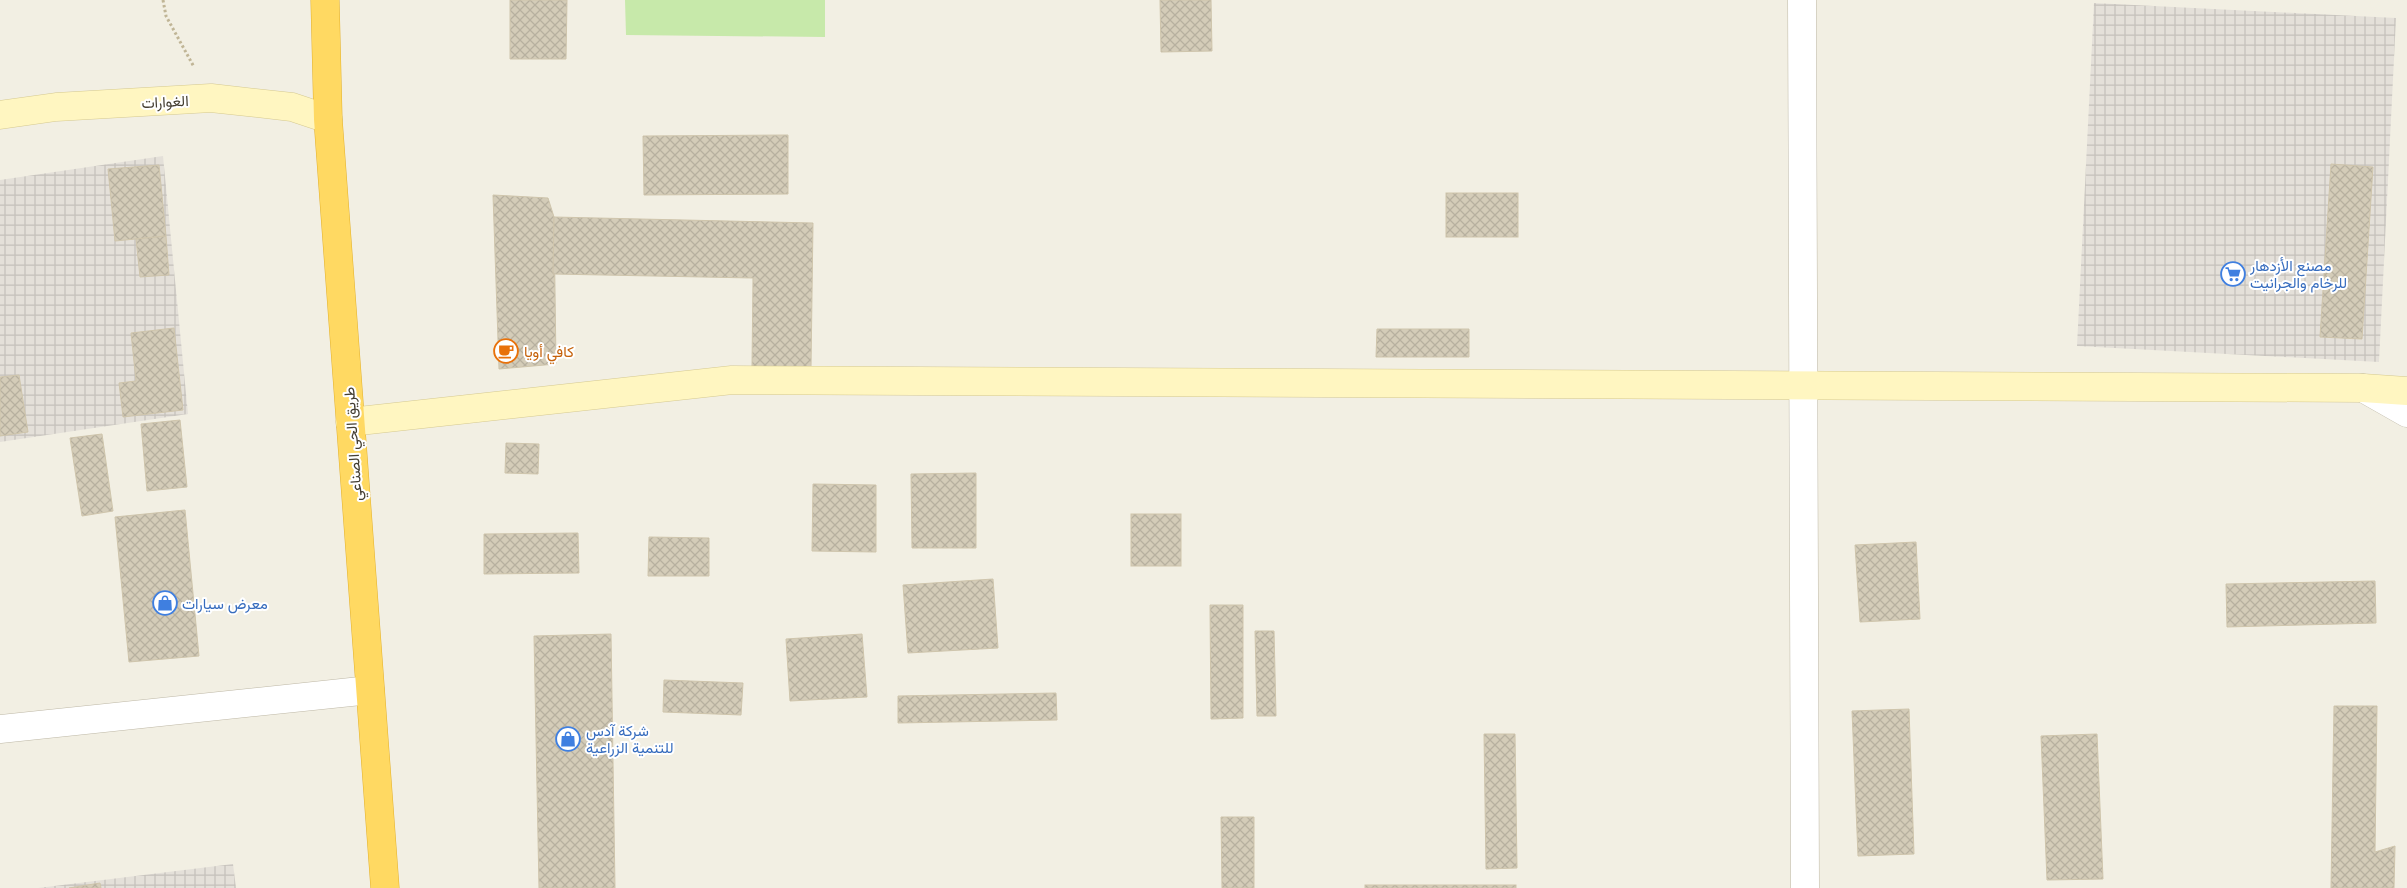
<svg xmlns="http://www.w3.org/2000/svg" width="2407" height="888" font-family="'Open Sans',Vazirmatn,sans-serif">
<defs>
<pattern id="industrial-grid" width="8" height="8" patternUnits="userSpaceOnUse" patternTransform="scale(1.25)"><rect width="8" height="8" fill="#e4e0d9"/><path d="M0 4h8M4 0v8" fill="none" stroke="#c5c1bb"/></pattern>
<pattern id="building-cross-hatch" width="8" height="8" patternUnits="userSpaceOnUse" patternTransform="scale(1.25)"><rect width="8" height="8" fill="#d4ccb8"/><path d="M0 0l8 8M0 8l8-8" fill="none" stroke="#b7b09f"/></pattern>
</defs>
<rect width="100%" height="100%" fill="#f2efe3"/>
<g fill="url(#industrial-grid)">
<polygon points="2094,3 2396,18 2379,362 2077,346"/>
<polygon points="163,156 188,414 0,442 0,180"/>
<polygon points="233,864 236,888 38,888"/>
</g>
<polygon fill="#c7e9aa" points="625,0 825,0 825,37 626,35"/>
<g fill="url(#building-cross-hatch)" stroke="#cfc5ac">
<polygon points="510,0 567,0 566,59 510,59"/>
<polygon points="1160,0 1211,0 1212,51 1161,52"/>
<polygon points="788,135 788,194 644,195 643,136"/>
<polygon points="2331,164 2373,167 2362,339 2320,337"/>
<polygon points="159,165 166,236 115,241 108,169"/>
<rect x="1446" y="193" width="72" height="44"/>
<polygon points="493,195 548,198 554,217 556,364 499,369"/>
<polygon points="554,217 813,223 811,368 752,367 753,278 553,274"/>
<polygon points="166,236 169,275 140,277 136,239"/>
<polygon points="174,328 183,410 123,417 119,383 136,381 131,333"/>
<polygon points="1377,329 1469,329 1469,357 1376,357"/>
<polygon points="19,375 28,432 0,436 0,377"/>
<polygon points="180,420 187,487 147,491 141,424"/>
<polygon points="102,434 113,511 82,516 70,438"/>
<polygon points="506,443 539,444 538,474 505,473"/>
<polygon points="976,473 976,548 912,548 911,474"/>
<polygon points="813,484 876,485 876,552 812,551"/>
<polygon points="185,510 199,656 129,662 115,517"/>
<rect x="1131" y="514" width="50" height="52"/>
<polygon points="578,533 579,573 484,574 484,534"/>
<polygon points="649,537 709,538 709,576 648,576"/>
<polygon points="1916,542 1920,619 1860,622 1855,545"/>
<polygon points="993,579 998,648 908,653 903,585"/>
<polygon points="2375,581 2376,623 2227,627 2226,584"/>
<polygon points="1210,605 1243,605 1243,718 1211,719"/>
<polygon points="1255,631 1274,631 1276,716 1257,716"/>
<polygon points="611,634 615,888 539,888 534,636"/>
<polygon points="862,634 867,697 790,701 786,639"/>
<polygon points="664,680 743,683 741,715 663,712"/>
<polygon points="1056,693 1057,720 898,723 898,696"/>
<polygon points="2334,706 2377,706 2375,852 2395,846 2394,888 2331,888"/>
<polygon points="1909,709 1914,854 1858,856 1852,711"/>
<polygon points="1484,734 1515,734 1517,868 1486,869"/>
<polygon points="2097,734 2103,879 2047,880 2041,736"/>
<polygon points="1221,817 1254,817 1254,888 1222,888"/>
<polygon points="100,883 101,888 69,888"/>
<rect x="1365" y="885" width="151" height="3"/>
</g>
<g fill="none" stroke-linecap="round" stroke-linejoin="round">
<g stroke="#beb8a6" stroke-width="29">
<g id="street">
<polyline points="1802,0 1805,888"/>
<polyline points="2363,388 2407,413"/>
<polyline points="0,729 370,690"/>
</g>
</g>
<g stroke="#d5c991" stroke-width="29">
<g id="secondary">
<polyline points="0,115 56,107 211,98 292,107 328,119"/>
<polyline points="350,422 732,380 2363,388 2407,391"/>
</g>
</g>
<g stroke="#e3b12d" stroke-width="29">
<polyline id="highway" points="325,0 328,119 385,888"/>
</g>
<polyline stroke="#c0b596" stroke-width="3" stroke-dasharray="2.5 2.5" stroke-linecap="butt" points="163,0 166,16 194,67"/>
<use href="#street" stroke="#fff" stroke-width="28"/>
<use href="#secondary" stroke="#fff6c1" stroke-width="28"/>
<use href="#highway" stroke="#ffd962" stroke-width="28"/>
</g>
<defs>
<g id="supermarket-ring" transform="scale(1.25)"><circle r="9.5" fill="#fff" stroke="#3f7fe0" stroke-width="1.5"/><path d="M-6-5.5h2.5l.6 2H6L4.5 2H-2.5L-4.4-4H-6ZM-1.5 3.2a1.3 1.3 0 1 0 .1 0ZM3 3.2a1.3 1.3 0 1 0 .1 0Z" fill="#3f7fe0"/></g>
<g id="cafe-ring" transform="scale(1.25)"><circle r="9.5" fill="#fff" stroke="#e8710a" stroke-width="1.5"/><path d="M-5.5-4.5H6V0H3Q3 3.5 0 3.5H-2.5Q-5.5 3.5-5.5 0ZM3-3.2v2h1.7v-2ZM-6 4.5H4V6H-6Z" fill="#e8710a"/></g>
<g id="shop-ring" transform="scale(1.25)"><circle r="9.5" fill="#fff" stroke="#3f7fe0" stroke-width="1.5"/><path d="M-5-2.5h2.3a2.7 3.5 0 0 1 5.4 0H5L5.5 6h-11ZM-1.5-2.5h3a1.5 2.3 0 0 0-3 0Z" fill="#3f7fe0"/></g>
</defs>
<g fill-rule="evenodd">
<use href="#supermarket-ring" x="2233" y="274"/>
<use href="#cafe-ring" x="506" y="351"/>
<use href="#shop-ring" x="165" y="603"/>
<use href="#shop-ring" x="568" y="739"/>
</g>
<g text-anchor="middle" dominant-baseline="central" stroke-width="4" stroke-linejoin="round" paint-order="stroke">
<g font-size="15" fill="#453f33" stroke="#fff">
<text transform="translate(165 101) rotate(-3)">الغوارات</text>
<text transform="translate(352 444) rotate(-94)">طريق الحي الصناعي</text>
</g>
<g font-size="15" fill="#366cbe" stroke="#fff" text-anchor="start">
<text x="2250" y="265">مصنع الأزدهار<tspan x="2250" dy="17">للرخام والجرانيت</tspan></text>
<text x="182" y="603">معرض سيارات</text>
<text x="586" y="730">شركة آدس<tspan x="586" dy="17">للتنمية الزراعية</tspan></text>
</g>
<g font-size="15" fill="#c56008" stroke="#fff" text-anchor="start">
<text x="524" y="351">كافي أويا</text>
</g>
</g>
</svg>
